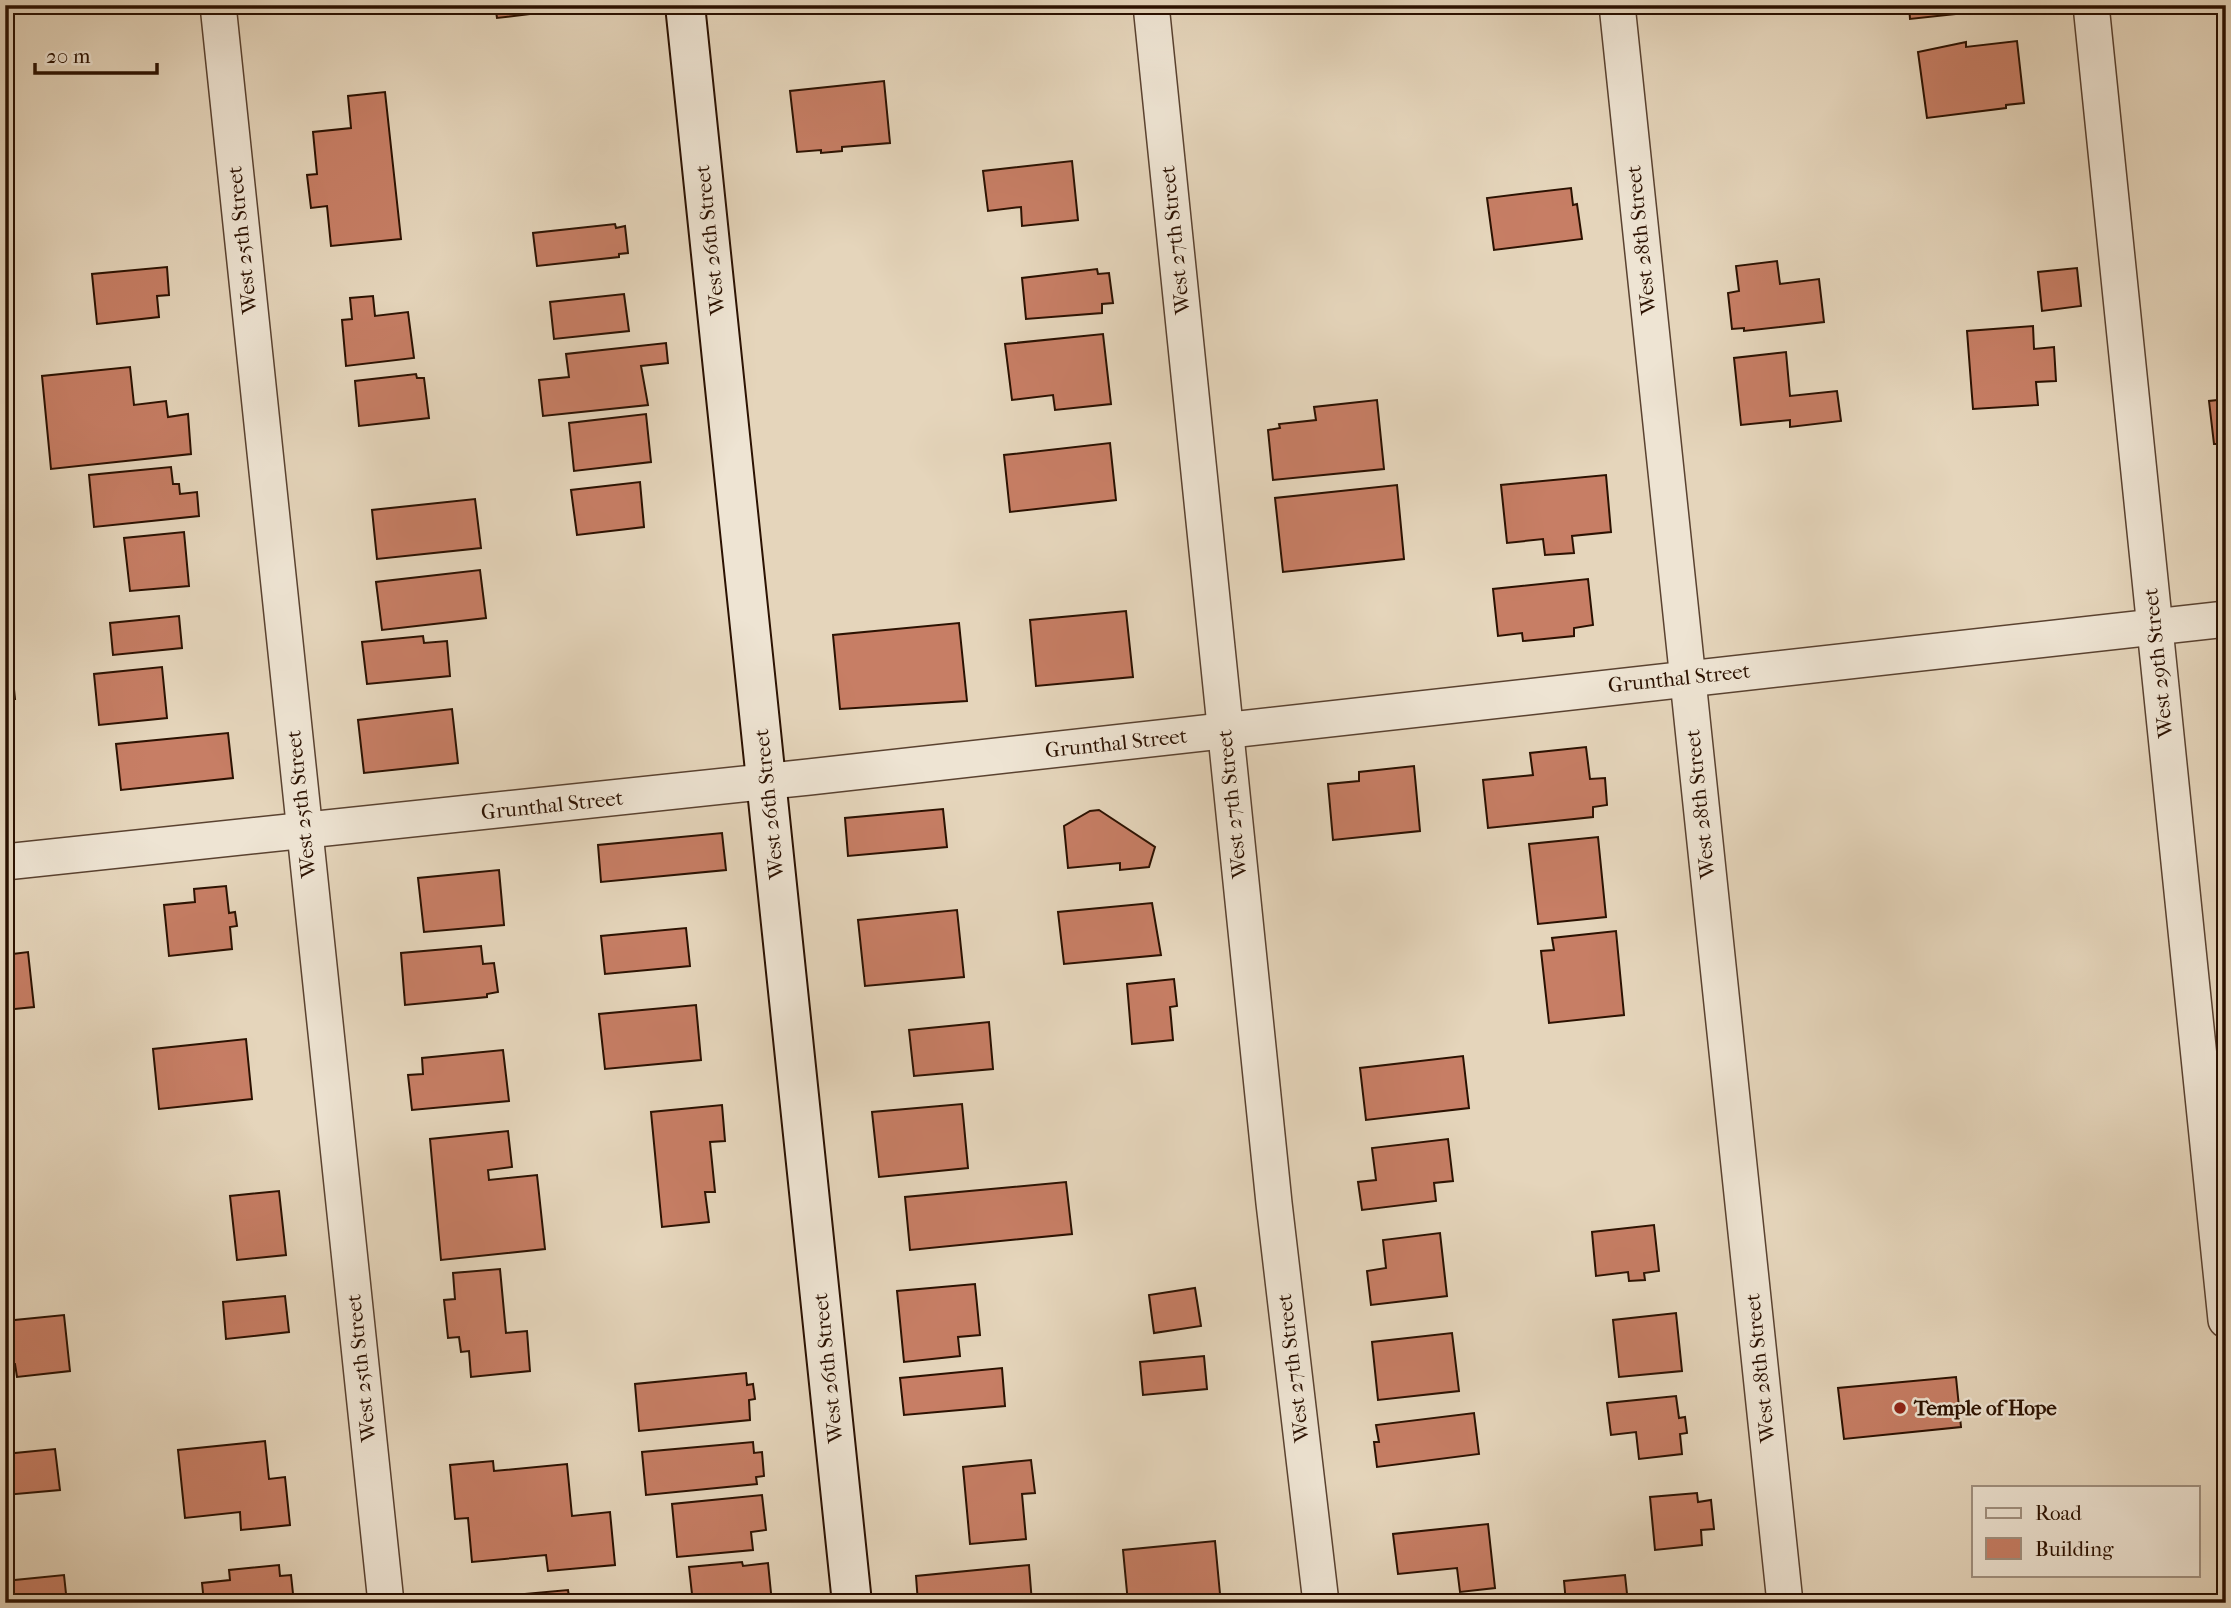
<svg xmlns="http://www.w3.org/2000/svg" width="2231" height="1608" font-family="'IM FELL French Canon',serif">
<rect width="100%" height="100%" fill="#e5d5bb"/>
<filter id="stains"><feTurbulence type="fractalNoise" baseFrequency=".00286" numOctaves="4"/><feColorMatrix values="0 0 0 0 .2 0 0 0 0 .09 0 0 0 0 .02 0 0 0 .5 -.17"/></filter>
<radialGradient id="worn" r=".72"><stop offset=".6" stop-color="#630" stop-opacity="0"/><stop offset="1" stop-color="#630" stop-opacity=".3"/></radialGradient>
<g fill="#c77e65" stroke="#2b1101" stroke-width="2">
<polygon points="495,5 602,5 497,18"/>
<polygon points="1909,5 1983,5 1983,11 1910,19"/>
<polygon points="2017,41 2024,103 2006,105 2006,108 1927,118 1918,52 1966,42 1966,47"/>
<polygon points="884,81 890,143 842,147 842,151 821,153 821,150 797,152 790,91"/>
<polygon points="385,92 401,239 331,246 327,206 311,208 307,175 317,174 313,132 351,128 348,96"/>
<polygon points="1072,161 1078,220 1022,226 1021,207 988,211 983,171"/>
<polygon points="1571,188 1573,205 1577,204 1582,239 1494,250 1487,198"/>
<polygon points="615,224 616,228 625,226 628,253 619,254 619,257 537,266 533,233"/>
<polygon points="1777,261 1780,284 1819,279 1824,322 1744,331 1744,328 1732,329 1728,293 1739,291 1736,266"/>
<polygon points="167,267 169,295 157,296 159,317 97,324 92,274"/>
<polygon points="2077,268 2081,306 2042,311 2038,272"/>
<polygon points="1097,269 1098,274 1109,273 1113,303 1102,304 1102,313 1026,319 1022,278"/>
<polygon points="624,294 629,331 554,339 550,302"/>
<polygon points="373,296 375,316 408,312 414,358 346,366 342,320 352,319 350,298"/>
<polygon points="2033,326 2034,349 2054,347 2056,381 2036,382 2038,405 1973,409 1967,331"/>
<polygon points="1103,334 1111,404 1055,410 1053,395 1012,400 1005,344"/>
<polygon points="666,343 668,363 641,366 648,405 543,416 539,380 569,377 566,354"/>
<polygon points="1786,352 1790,396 1837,391 1841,421 1790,427 1790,420 1741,425 1734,358"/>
<polygon points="130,367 134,405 166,401 168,417 188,414 191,454 51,469 42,376"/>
<polygon points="416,374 417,378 424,378 429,418 359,426 355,381"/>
<polygon points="2226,399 2226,444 2214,444 2209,401"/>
<polygon points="1377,400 1384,469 1273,480 1268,430 1280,428 1279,424 1316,420 1314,407"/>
<polygon points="646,414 651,462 574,471 569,423"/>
<polygon points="1110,443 1116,500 1010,512 1004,455"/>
<polygon points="171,467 173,484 179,484 180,494 197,492 199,516 94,527 89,475"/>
<polygon points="1606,475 1611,532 1572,536 1574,553 1545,555 1543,539 1507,543 1501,485"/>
<polygon points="640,482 644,527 577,535 571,490"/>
<polygon points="1397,485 1404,559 1283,572 1275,498"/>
<polygon points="475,499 481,548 377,559 372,510"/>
<polygon points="184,532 189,586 130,591 124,538"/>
<polygon points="480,570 486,618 382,630 376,582"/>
<polygon points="1588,579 1593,625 1574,628 1574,636 1523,641 1522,633 1498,636 1493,589"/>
<polygon points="1126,611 1133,677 1036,686 1030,620"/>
<polygon points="179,616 182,648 113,655 110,623"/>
<polygon points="959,623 967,701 840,709 833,635"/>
<polygon points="423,636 424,643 447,641 450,676 367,684 362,642"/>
<polygon points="9,641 15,699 5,699 5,642"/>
<polygon points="162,667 167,718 99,725 94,674"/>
<polygon points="452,709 458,763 364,773 358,720"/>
<polygon points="228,733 233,778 121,790 116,744"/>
<polygon points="1586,747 1590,779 1605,778 1607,805 1593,807 1593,817 1488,828 1483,780 1533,775 1530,753"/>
<polygon points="1414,766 1420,831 1333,840 1328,784 1359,781 1359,772"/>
<polygon points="943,809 947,847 848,856 845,818"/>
<polygon points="1099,810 1155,847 1149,867 1120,870 1120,863 1068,868 1064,826 1090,811"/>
<polygon points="722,833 726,870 601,882 598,845"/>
<polygon points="1598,837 1606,917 1538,924 1529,844"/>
<polygon points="499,870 504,925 424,932 418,878"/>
<polygon points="226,886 229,913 235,912 237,926 230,927 232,949 169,956 164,905 195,902 194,889"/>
<polygon points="1152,903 1161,955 1064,964 1058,912"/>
<polygon points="957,910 964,977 865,986 858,920"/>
<polygon points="686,928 690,966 605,974 601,936"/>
<polygon points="1616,931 1624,1015 1549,1023 1541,951 1554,950 1552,938"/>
<polygon points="481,946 483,964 494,963 498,992 487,994 487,997 405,1005 401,953"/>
<polygon points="28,952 34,1007 5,1010 5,955"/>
<polygon points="1174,979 1177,1006 1170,1007 1173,1040 1132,1044 1127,984"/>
<polygon points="696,1005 701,1060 605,1069 599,1014"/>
<polygon points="989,1022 993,1069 914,1076 909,1030"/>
<polygon points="246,1039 252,1099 159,1109 153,1049"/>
<polygon points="503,1050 509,1101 412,1110 408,1075 423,1074 422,1058"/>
<polygon points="1463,1056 1469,1108 1366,1120 1360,1068"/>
<polygon points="962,1104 968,1168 879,1177 872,1112"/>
<polygon points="722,1105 725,1141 710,1142 715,1192 705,1192 709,1222 662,1227 651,1112"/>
<polygon points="508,1131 512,1167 488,1170 489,1180 537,1175 545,1249 441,1260 430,1139"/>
<polygon points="1448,1139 1453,1181 1434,1183 1436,1201 1362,1210 1358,1182 1376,1180 1372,1148"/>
<polygon points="1066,1182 1072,1234 910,1250 905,1197"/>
<polygon points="279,1191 286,1255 237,1260 230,1196"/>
<polygon points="1654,1225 1659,1271 1644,1273 1645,1280 1629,1281 1628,1272 1596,1276 1592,1232"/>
<polygon points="1440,1233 1447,1296 1371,1305 1367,1271 1386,1268 1383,1240"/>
<polygon points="500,1269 506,1333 527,1331 530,1371 471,1377 469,1351 461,1352 459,1337 448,1338 444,1300 455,1299 453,1273"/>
<polygon points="975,1284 980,1335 958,1337 960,1356 904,1362 897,1291"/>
<polygon points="1195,1288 1201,1326 1154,1333 1149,1295"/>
<polygon points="285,1296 289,1332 226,1339 223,1302"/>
<polygon points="1676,1313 1682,1371 1619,1377 1613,1320"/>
<polygon points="64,1315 70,1371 17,1377 15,1364 5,1365 5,1321"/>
<polygon points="1452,1333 1459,1391 1378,1400 1372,1342"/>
<polygon points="1204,1356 1207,1389 1143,1395 1140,1362"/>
<polygon points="1002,1368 1005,1406 904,1415 900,1378"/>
<polygon points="746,1373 747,1385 753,1384 755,1399 749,1400 750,1420 639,1431 635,1384"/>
<polygon points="1956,1377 1961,1427 1844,1439 1838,1388"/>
<polygon points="1676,1396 1679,1418 1685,1417 1687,1433 1680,1434 1682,1454 1639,1459 1636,1432 1611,1435 1607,1403"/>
<polygon points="1474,1413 1479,1454 1377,1467 1374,1442 1379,1442 1376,1425"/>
<polygon points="265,1441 269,1479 285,1477 290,1525 241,1530 240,1512 185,1518 178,1450"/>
<polygon points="753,1442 754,1453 762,1452 764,1476 756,1477 757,1484 646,1495 642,1452"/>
<polygon points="55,1449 60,1490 5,1495 5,1454"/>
<polygon points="1031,1460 1035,1493 1022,1494 1026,1539 970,1544 963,1467"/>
<polygon points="493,1461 494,1471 567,1464 572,1516 610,1512 615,1565 548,1571 546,1555 472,1562 468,1518 455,1519 450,1465"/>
<polygon points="1697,1493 1698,1502 1711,1500 1714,1529 1701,1530 1702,1545 1655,1550 1650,1497"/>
<polygon points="762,1495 766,1530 751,1532 753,1550 677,1557 672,1504"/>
<polygon points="1488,1524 1495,1588 1460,1592 1457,1568 1398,1574 1393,1534"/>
<polygon points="1215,1541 1220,1594 1128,1603 1123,1550"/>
<polygon points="742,1562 743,1566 768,1563 772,1603 693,1603 689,1567"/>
<polygon points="279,1565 280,1576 291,1575 294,1603 204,1603 202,1583 230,1580 229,1570"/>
<polygon points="1029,1565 1032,1603 918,1603 916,1576"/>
<polygon points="64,1575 67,1603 5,1603 5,1581"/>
<polygon points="1625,1575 1628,1603 1566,1603 1564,1581"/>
<polygon points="568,1590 570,1603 469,1603 469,1599"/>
</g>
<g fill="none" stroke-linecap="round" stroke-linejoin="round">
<g stroke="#5a4230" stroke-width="38">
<g id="street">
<polyline points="218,5 386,1603"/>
<polyline points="1151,5 1274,1203 1321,1603"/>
<polyline points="1617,5 1785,1603"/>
<polyline points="2091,5 2226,1320"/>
<polyline points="5,862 809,777 2226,619"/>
</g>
</g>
<g stroke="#2b1101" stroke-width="42">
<polyline id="secondary" points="685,5 852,1603"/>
</g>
<use href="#street" stroke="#eee4d3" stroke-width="35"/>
<use href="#secondary" stroke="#eee4d3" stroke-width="38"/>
</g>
<circle fill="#8f2418" stroke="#eee4d3" stroke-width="2.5" cx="1900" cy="1408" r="7"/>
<g text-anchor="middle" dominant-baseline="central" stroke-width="5" stroke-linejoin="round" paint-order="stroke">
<g font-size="21" fill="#2b1101" stroke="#eee4d3">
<text transform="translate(242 240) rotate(-96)">West 25th Street</text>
<text transform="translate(710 240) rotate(-96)">West 26th Street</text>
<text transform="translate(1175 240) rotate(-96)">West 27th Street</text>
<text transform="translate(1641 240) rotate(-96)">West 28th Street</text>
<text transform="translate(2158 663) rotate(-96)">West 29th Street</text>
<text transform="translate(1679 678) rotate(-6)">Grunthal Street</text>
<text transform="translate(1116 743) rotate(-6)">Grunthal Street</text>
<text transform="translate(301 804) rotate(-96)">West 25th Street</text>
<text transform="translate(769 804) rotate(-96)">West 26th Street</text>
<text transform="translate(1232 804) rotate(-96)">West 27th Street</text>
<text transform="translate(1700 804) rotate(-96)">West 28th Street</text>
<text transform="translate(552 805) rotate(-6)">Grunthal Street</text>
<text transform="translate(361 1368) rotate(-96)">West 25th Street</text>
<text transform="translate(828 1368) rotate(-96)">West 26th Street</text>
<text transform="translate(1293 1368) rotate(-97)">West 27th Street</text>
<text transform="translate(1760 1368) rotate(-96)">West 28th Street</text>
</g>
<g font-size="21" font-weight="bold" fill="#2b1101" stroke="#eee4d3" text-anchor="start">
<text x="1914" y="1408">Temple of Hope</text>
</g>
</g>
<rect width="2231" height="1608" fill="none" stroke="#e5d5bb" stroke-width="28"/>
<rect x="7" y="7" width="2217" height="1594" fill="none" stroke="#2b1101" stroke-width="3.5"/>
<rect x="14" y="14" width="2203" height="1580" fill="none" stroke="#2b1101" stroke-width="2"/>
<rect x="1972" y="1486" width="228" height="91" fill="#eee4d3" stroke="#a0907f" stroke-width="2"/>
<rect x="1986" y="1508" width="35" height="10" fill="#eee4d3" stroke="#a0907f" stroke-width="2"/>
<text x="2035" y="1520" font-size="21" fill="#2b1101">Road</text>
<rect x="1986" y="1538" width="35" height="21" fill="#c77e65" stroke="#a0907f" stroke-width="2"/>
<text x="2035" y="1556" font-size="21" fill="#2b1101">Building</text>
<path d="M35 63v10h122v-10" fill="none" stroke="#2b1101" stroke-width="3.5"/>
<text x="46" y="63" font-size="21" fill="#2b1101" stroke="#eee4d3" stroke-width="5" paint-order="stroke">20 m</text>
<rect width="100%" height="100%" filter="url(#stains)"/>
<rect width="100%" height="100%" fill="url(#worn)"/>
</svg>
